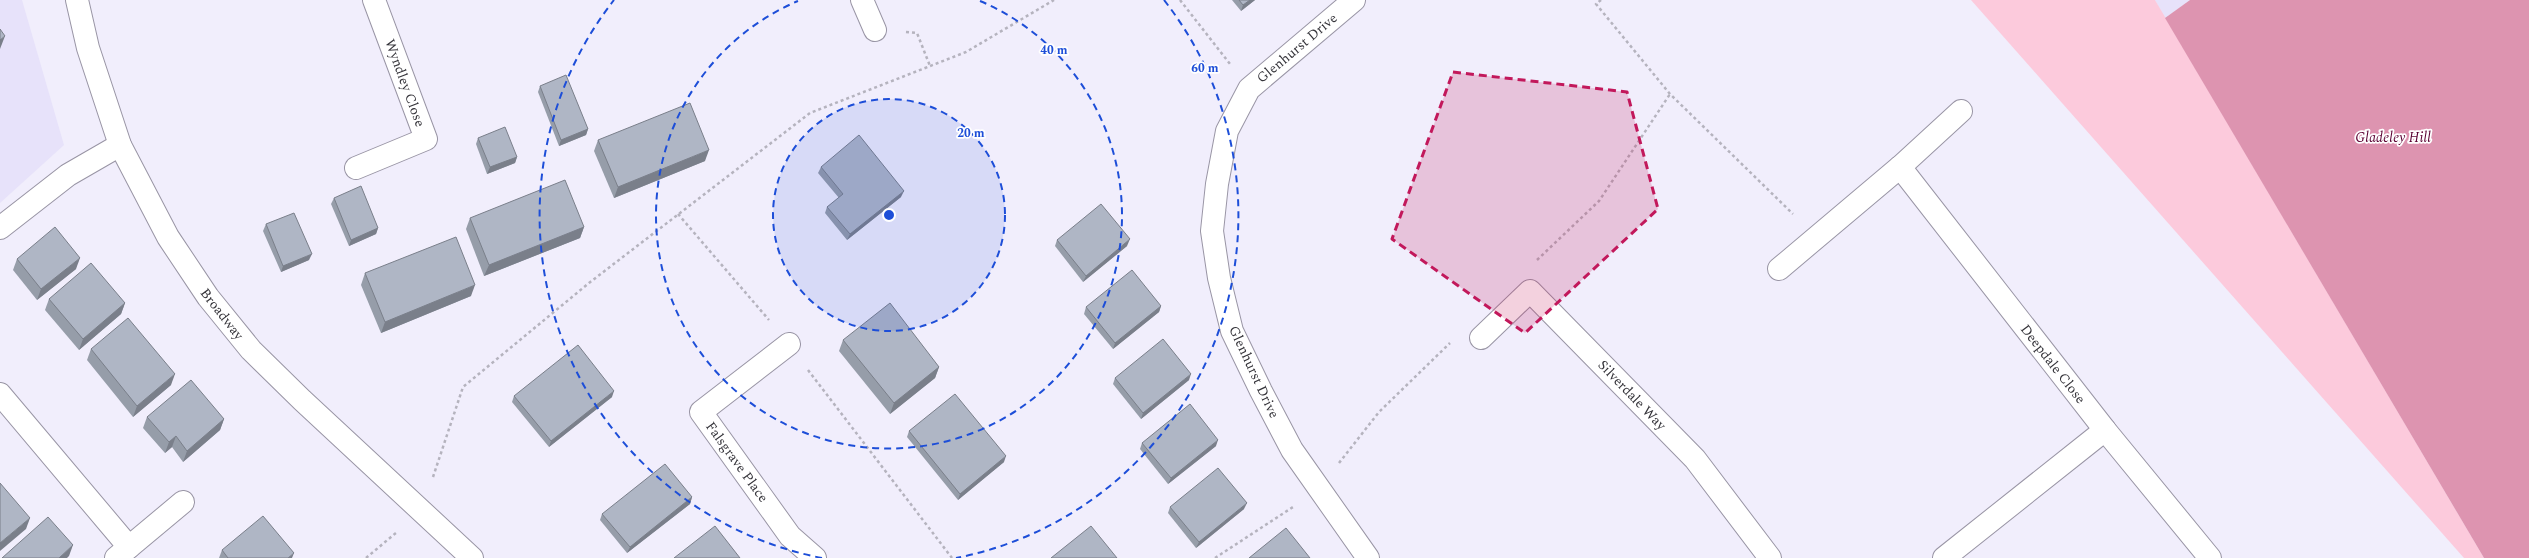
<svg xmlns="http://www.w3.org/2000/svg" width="2529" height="558" font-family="Spectral,serif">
<rect width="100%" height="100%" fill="#f1eefc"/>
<g fill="#e7e2fa">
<polygon points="0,0 22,0 64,145 0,203"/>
<polygon points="2155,0 2190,0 2165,18"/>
</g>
<polygon fill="#fccadc" points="1971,0 2155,0 2484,558 2464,558"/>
<polygon fill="#dd94b0" points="2190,0 2529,0 2529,558 2484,558 2165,18"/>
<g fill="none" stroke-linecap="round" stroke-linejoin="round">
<g stroke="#9995a5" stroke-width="24">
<g id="minor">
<polyline points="862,0 875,30"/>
<polyline points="1354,0 1249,89 1227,131 1217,184 1212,231 1219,278 1232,331 1261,391 1292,450 1368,558"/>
<polyline points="1900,167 2105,430 2210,558"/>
<polyline points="356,168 426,139 374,0"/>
<polyline points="0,228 68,175 120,145"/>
<polyline points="1779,269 1900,167 1961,111"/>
<polyline points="1481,338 1530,291 1695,459 1770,558"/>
<polyline points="789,344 701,412 790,536 815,558"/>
<polyline points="0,394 129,547"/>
<polyline points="116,558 183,502"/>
<polyline points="1944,558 2105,430"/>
</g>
</g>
<g stroke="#9995a5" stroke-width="24">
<polyline id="tertiary" points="77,0 88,48 120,145 168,237 208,297 251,350 302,400 472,558"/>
</g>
<g stroke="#b5b3be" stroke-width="2.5" stroke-dasharray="3 3" stroke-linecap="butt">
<polyline points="1180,0 1230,64"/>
<polyline points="1601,0 1596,4 1670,94 1793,214"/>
<polyline points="906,32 917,33 930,66"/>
<polyline points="678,214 769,320"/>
<polyline points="1537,260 1599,201 1670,94"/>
<polyline points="808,370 952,558"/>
<polyline points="1339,463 1379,412 1450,343"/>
<polyline points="433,477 463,387 589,283 810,113 966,52 1054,0"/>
<polyline points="366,558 397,532"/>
<polyline points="1215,558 1293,507"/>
</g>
<use href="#minor" stroke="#fff" stroke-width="22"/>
<use href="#tertiary" stroke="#fff" stroke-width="22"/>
</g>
<g fill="#969da9">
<polygon points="1232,0 1255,0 1241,11"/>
<polygon points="540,86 588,129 586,135 559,146 538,92"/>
<polygon points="478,138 517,157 515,163 487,174 476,144"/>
<polygon points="598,140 705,161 614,198 594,151"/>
<polygon points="821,167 901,197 847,240 825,213 827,207 839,198 818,173"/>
<polygon points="334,198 378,228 376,234 349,246 331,204"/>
<polygon points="470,218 584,227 580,238 484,276 466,229"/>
<polygon points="266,224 309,260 281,272 263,231"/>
<polygon points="1057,240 1127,246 1083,282 1055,246"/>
<polygon points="17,259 76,269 37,300 13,270"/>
<polygon points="365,273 471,296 381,333 361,285"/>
<polygon points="49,299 125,303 121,314 79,350 45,310"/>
<polygon points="1161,306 1159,312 1113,349 1084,314 1086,307"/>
<polygon points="843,340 939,367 935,378 890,414 839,351"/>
<polygon points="91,349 171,385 133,417 87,360"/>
<polygon points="1115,378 1189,380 1141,419 1113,384"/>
<polygon points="514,396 612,397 549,447 512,402"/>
<polygon points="147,417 224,419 220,430 183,462 172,447 165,453 143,428"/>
<polygon points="909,431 1004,462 958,500 907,437"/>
<polygon points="1142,443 1216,446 1168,484 1140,449"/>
<polygon points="692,497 690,504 627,553 600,520 602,514"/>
<polygon points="1170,507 1244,509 1196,548 1168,513"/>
<polygon points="222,550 288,558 219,558"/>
</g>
<g fill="#7a7f8a">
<polygon points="1250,0 1255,0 1241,11 1243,5"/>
<polygon points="5,36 0,49 0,40"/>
<polygon points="588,129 586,135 559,146 561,140"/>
<polygon points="709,150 705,161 614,198 618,187"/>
<polygon points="517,157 515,163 487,174 490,167"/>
<polygon points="904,191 901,197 847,240 850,234"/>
<polygon points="584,227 580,238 484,276 489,265"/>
<polygon points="378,228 376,234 349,246 351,240"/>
<polygon points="1130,239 1127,246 1083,282 1086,276"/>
<polygon points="312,254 309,260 281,272 283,266"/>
<polygon points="80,258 76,269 37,300 41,289"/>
<polygon points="475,285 471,296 381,333 385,322"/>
<polygon points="125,303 121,314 79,350 83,339"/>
<polygon points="1161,306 1159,312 1113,349 1115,343"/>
<polygon points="939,367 935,378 890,414 894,403"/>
<polygon points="175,374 171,385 133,417 137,406"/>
<polygon points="1191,374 1189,380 1141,419 1143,413"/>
<polygon points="614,391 612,397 549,447 551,441"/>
<polygon points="224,419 220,430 183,462 187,451"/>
<polygon points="176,436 172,447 165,453 169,442"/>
<polygon points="1218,440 1216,446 1168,484 1171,478"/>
<polygon points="1006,456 1004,462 958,500 960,494"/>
<polygon points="692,497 690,504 627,553 630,547"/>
<polygon points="1247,503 1244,509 1196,548 1199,542"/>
<polygon points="30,518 26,529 0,551 0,543"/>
<polygon points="73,545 69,556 67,558 59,558"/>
<polygon points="294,553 292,558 288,558"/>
</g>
<g fill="#afb6c5" stroke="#7a7f8a">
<polygon points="1239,0 1250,0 1243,5"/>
<polygon points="0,29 5,36 0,40"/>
<polygon points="566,75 588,129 561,140 540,86"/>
<polygon points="690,103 709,150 618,187 598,140"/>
<polygon points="505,127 517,157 490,167 478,138"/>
<polygon points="859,135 904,191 850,234 827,207 843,194 821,167"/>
<polygon points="565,180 584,227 489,265 470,218"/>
<polygon points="361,186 378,228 351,240 334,198"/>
<polygon points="1101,204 1130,239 1086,276 1057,240"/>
<polygon points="294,213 312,254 283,266 266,224"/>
<polygon points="55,227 80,258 41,289 17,259"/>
<polygon points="456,237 475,285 385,322 365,273"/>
<polygon points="91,263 125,303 83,339 49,299"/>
<polygon points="1132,270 1161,306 1115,343 1086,307"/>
<polygon points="890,303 939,367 894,403 843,340"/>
<polygon points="128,318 175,374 137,406 91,349"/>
<polygon points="1163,339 1191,374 1143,413 1115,378"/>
<polygon points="578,345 614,391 551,441 514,396"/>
<polygon points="191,380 224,419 187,451 176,436 169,442 147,417"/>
<polygon points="955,394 1006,456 960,494 909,431"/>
<polygon points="1190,404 1218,440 1171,478 1142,443"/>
<polygon points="665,464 692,497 630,547 602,514"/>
<polygon points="1218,468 1247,503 1199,542 1170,507"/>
<polygon points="0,483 30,518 0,543"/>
<polygon points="263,516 294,553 288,558 228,558 222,550"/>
<polygon points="48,517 73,545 59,558 2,558"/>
<polygon points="715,526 740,558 674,558"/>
<polygon points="1091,526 1117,558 1051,558"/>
<polygon points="1286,528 1310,558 1249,558"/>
</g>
<path fill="#c2185b" fill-opacity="0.2" stroke="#c2185b" stroke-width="3" stroke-dasharray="8 5" stroke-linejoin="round" d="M 1453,72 L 1627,92 L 1658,209 L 1525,333 L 1392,239 Z"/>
<circle cx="889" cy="215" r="116" fill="#1d4ed8" fill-opacity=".12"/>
<g fill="none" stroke="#1d4ed8" stroke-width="2" stroke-dasharray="7 5">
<circle cx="889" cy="215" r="116"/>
<path d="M980 1A233 233 0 1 1 798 1"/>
<path d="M822 558A349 349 0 0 1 614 0M1164 0A349 349 0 0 1 956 558"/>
</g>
<g text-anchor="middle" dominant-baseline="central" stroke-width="3.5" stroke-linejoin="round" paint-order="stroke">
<g font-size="14" fill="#35343a" stroke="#fff">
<text transform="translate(1297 48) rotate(-40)">Glenhurst Drive</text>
<text transform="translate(405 83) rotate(70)">Wyndley Close</text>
<text transform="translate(222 314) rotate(52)">Broadway</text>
<text transform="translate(2053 364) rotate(52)">Deepdale Close</text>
<text transform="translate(1254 372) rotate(65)">Glenhurst Drive</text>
<text transform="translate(1632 395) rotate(46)">Silverdale Way</text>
<text transform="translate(737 462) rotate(54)">Falsgrave Place</text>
</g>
<g font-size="14" font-style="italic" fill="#5b0233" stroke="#fff">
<text x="2393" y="137">Gladeley Hill</text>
</g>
</g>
<circle cx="889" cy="215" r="6" fill="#1d4ed8" stroke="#fff" stroke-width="2"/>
<g font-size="12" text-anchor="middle" font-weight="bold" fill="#1d4ed8" stroke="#fff" stroke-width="3.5" stroke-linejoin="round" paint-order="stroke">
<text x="1054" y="54">40 m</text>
<text x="1205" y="72">60 m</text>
<text x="971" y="137">20 m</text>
</g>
</svg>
